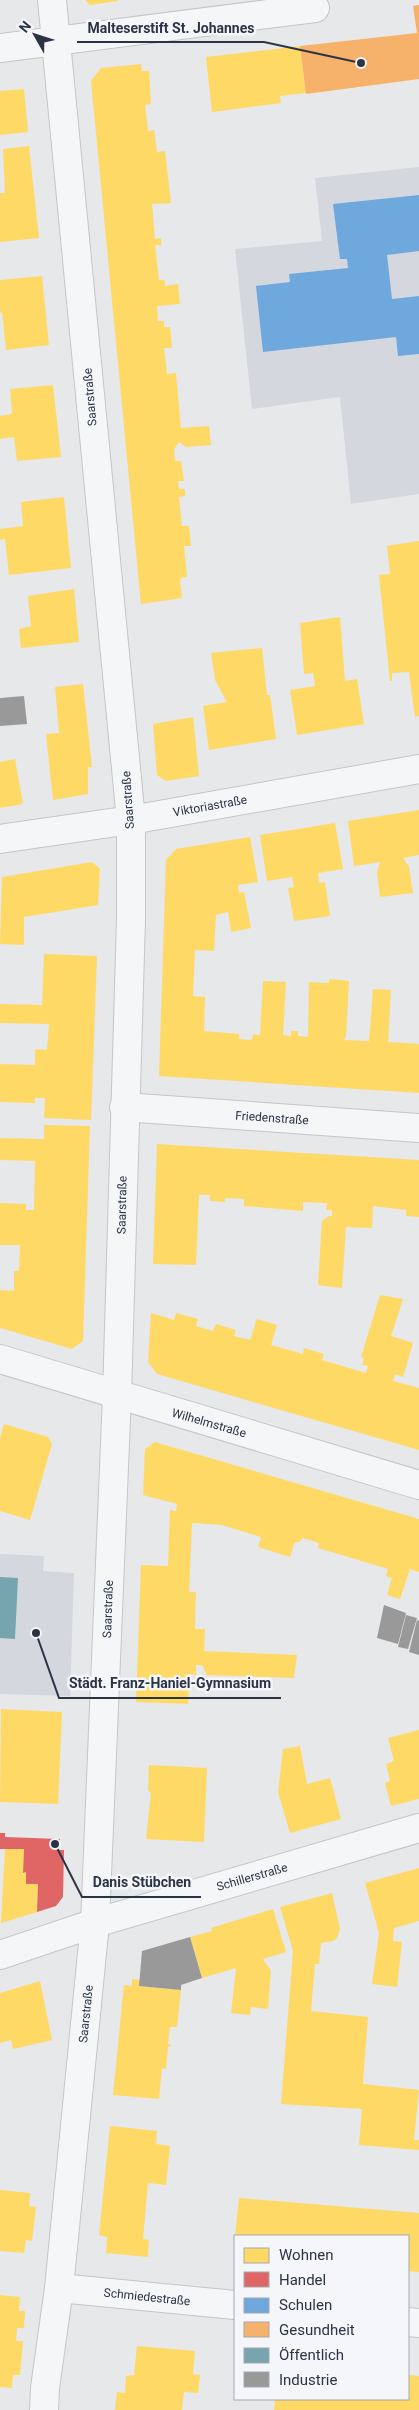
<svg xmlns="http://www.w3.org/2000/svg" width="419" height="2410" font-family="Roboto,sans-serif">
<rect width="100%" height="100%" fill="#e6e8ea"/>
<g fill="#d4d7dd">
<polygon points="419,167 419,494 351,504 340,397 252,409 235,249 322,241 315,178"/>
<polygon points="0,1554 44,1556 43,1571 74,1573 70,1696 0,1694"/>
</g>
<g fill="#ffd966">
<polygon points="85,0 118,0 118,1 90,5"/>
<polygon points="300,46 306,93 280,96 281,103 212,112 206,57"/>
<polygon points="141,64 142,71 149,71 151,104 145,105 148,131 154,130 157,152 165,151 171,203 152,204 155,239 161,238 161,245 155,245 159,280 165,280 165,286 178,284 180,304 157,306 158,321 164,321 164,327 170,327 172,348 164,348 167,374 176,373 181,428 209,426 211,445 186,447 179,442 174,449 175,461 181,461 184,481 178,481 179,489 185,489 185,496 179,497 182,526 189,526 191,546 184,546 187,577 180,578 182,598 141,604 91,81 101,68"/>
<polygon points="24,89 28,132 0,135 0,91"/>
<polygon points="29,146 39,238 0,242 0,193 5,193 3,149"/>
<polygon points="42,276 49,345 6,350 2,312 0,313 0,280"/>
<polygon points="53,385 61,457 17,461 14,437 0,439 0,416 12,414 10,389"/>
<polygon points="64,497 71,568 9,575 5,539 0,540 0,529 23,526 21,502"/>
<polygon points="419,541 419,716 415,717 409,672 392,673 392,681 390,681 379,575 390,574 387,546"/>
<polygon points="74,589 79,642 21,648 19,629 31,626 28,596"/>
<polygon points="340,617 345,681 357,679 364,724 297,735 290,690 315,686 313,673 304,674 300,623"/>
<polygon points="262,648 267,695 270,695 276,739 209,750 203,706 227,702 215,680 211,653"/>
<polygon points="83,684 92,767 88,767 88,794 53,800 46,734 59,733 55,687"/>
<polygon points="193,717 199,776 166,781 157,775 153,724"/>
<polygon points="15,759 23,804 0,808 0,762"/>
<polygon points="419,810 419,855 403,858 409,867 413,893 380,897 377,872 380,862 354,866 348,821"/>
<polygon points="335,823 343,869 318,873 319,883 325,882 330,916 294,921 288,888 294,887 292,877 267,881 260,835"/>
<polygon points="250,837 258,882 238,885 239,893 244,892 251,928 231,932 228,912 216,915 214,951 195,950 193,996 205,997 204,1031 239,1034 239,1039 252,1040 253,1034 260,1035 263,981 286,982 283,1035 291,1036 291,1031 298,1031 298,1036 308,1037 309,982 329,983 329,979 349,981 346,1037 343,1040 369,1041 373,989 391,990 388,1042 419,1044 419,1093 159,1076 166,860 176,849"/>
<polygon points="92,862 100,869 98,905 24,917 24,945 0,944 2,877"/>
<polygon points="44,954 97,956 91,1120 44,1118 45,1098 35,1098 35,1103 0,1102 0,1064 35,1065 35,1049 47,1050 49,1024 0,1023 0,1004 42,1005"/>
<polygon points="44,1125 90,1126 83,1341 72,1349 0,1328 0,1290 14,1291 14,1271 19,1271 20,1245 0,1245 0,1203 26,1204 26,1210 34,1210 35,1161 0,1160 0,1138 44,1139"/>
<polygon points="157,1144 419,1160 419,1217 406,1216 406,1210 373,1206 372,1228 346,1227 342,1288 318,1285 322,1221 329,1216 332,1216 332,1210 326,1210 327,1203 303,1202 303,1211 244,1206 244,1199 225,1198 225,1202 210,1201 210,1195 199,1195 196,1265 153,1264"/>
<polygon points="380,1295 403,1299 391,1336 413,1343 403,1377 395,1374 393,1381 419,1388 419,1450 157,1374 148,1362 151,1313 174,1320 176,1313 198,1319 196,1326 213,1331 216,1324 236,1330 234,1336 250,1340 257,1319 277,1325 271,1345 303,1354 304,1348 324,1354 322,1360 366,1373 368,1366 362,1365 364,1358 361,1357"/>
<polygon points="4,1424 48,1437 52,1444 30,1520 0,1511 0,1438"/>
<polygon points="155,1442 419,1519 419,1572 410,1569 400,1599 387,1595 392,1578 386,1576 388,1569 318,1548 319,1543 303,1538 299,1542 295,1542 290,1557 258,1547 261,1537 222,1525 192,1523 189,1592 196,1592 195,1629 205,1629 204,1651 297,1655 294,1678 207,1675 202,1665 196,1665 196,1675 189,1674 188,1704 136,1702 141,1565 168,1566 170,1510 176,1511 177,1504 143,1495 145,1449"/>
<polygon points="1,1709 62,1712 58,1804 0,1802"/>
<polygon points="419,1730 419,1799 391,1806 385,1783 390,1781 386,1764 394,1761 388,1738"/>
<polygon points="300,1746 307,1784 330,1778 341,1819 290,1833 278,1792 283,1749"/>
<polygon points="149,1765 207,1768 204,1842 146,1839 151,1793 148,1790"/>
<polygon points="5,1848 24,1849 23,1873 26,1872 26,1884 38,1884 37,1912 1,1923"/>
<polygon points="419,1868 419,1921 394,1928 393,1941 402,1942 397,1987 372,1984 379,1933 365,1883"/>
<polygon points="332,1893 340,1929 337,1938 333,1941 321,1943 319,1964 315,1964 311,2011 368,2017 363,2084 419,2090 414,2140 419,2140 419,2150 359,2145 362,2109 281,2104 293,1951 280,1907"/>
<polygon points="273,1909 286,1952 263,1959 271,1971 268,2009 251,2007 250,2015 231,2013 236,1968 202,1978 190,1937 212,1931 211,1928"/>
<polygon points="132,1979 140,1980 139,1986 181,1990 177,2027 170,2027 168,2044 172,2046 168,2046 166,2069 162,2068 159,2099 113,2095 124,1985 132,1986"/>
<polygon points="40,1981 52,2040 13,2049 11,2040 0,2043 0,1993"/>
<polygon points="110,2126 157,2131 156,2144 170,2146 166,2185 148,2183 143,2239 149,2240 148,2257 106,2253 107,2237 99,2235"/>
<polygon points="0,2190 30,2193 29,2206 36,2207 32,2241 26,2240 24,2253 0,2251"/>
<polygon points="239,2198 419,2213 419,2272 408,2271 408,2236 235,2236"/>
<polygon points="0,2295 20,2297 19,2311 25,2311 24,2328 17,2328 16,2341 23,2341 20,2375 13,2375 12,2388 0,2387"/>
<polygon points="137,2346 195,2351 193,2374 200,2375 198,2393 184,2392 182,2410 115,2410 117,2392 125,2393 126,2376 134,2375"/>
<polygon points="408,2375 419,2376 419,2410 274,2410 275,2399 408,2399"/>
</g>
<polygon fill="#e06666" points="0,1833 5,1833 5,1837 60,1839 59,1850 64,1850 63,1897 56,1906 37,1912 38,1884 26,1884 26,1872 23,1873 24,1849 0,1849"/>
<polygon fill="#6fa8dc" points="419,195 419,251 387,255 392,299 419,296 419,354 398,356 396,337 263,352 256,286 290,282 289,274 348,268 347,259 340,259 333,204"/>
<polygon fill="#f6b26b" points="419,5 419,79 306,94 300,46 417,33 413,6"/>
<polygon fill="#76a5af" points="0,1577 18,1578 15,1639 0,1638"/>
<g fill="#999">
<polygon points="24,696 27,724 0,726 0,698"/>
<polygon points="384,1605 406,1613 398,1644 377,1638"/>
<polygon points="406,1615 417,1618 408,1649 398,1647"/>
<polygon points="417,1620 419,1621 419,1655 409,1652"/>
<polygon points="190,1937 202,1978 181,1985 181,1990 139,1986 142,1951"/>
</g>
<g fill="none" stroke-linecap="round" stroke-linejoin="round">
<g stroke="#c4c6c8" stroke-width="30">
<g id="minor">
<polyline points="0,48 315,8"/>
<polyline points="0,839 131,820 419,769"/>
<polyline points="124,1107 419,1128"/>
<polyline points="0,1359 419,1485"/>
<polyline points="0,1955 95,1923 419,1828"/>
<polyline points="59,2288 235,2305"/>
<polyline points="408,2322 419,2323"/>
<polyline points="44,2410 45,2388 59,2288 95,1923 117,1395 131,919 131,820 52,0"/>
</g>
</g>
<use href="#minor" stroke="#f5f6f7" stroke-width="28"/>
</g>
<g text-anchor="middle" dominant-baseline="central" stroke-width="5" stroke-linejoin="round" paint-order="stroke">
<g font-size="12" fill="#2b3445" stroke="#f4f6f9">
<text transform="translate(90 397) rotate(-95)">Saarstraße</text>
<text transform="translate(128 800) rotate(-94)">Saarstraße</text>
<text transform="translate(210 806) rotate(-10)">Viktoriastraße</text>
<text transform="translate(272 1118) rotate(4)">Friedenstraße</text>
<text transform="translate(122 1205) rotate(-89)">Saarstraße</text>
<text transform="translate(209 1423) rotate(16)">Wilhelmstraße</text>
<text transform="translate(108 1609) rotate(-88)">Saarstraße</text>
<text transform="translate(252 1877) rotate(-16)">Schillerstraße</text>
<text transform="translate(86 2014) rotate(-84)">Saarstraße</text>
<text transform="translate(147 2297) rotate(6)">Schmiedestraße</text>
</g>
</g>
<path fill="none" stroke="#2b3445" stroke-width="2" d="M361 63L264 42H77M36 1633L59 1698H281M55 1844L82 1897H201"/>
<g fill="#2b3445" stroke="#f4f6f9" stroke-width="2">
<circle cx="361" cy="63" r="5"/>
<circle cx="36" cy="1633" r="5"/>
<circle cx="55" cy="1844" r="5"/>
</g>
<g font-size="14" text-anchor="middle" font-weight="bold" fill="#2b3445" stroke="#f4f6f9" stroke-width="5" stroke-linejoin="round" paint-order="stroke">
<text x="171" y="33">Malteserstift St. Johannes</text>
<text x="170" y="1688">Städt. Franz-Haniel-Gymnasium</text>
<text x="142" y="1887">Danis Stübchen</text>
</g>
<rect x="234" y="2235" width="175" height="165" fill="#f4f6f9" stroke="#a4a8b1"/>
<rect x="244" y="2248" width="25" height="15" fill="#ffd966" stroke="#a4a8b1"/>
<text x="279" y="2260" font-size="15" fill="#2b3445">Wohnen</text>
<rect x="244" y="2272" width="25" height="15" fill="#e06666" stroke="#a4a8b1"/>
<text x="279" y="2285" font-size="15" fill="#2b3445">Handel</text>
<rect x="244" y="2298" width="25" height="15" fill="#6fa8dc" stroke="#a4a8b1"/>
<text x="279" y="2310" font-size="15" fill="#2b3445">Schulen</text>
<rect x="244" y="2322" width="25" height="15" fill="#f6b26b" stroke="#a4a8b1"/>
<text x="279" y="2335" font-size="15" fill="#2b3445">Gesundheit</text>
<rect x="244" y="2348" width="25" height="15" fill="#76a5af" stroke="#a4a8b1"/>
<text x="279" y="2360" font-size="15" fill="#2b3445">Öffentlich</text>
<rect x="244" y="2372" width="25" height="15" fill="#999999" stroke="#a4a8b1"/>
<text x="279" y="2385" font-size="15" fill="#2b3445">Industrie</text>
<g transform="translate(35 35) rotate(309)" stroke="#f4f6f9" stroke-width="4" paint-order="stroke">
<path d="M0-4L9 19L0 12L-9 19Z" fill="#2b3445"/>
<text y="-8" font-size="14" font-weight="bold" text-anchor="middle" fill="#2b3445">N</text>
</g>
</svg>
